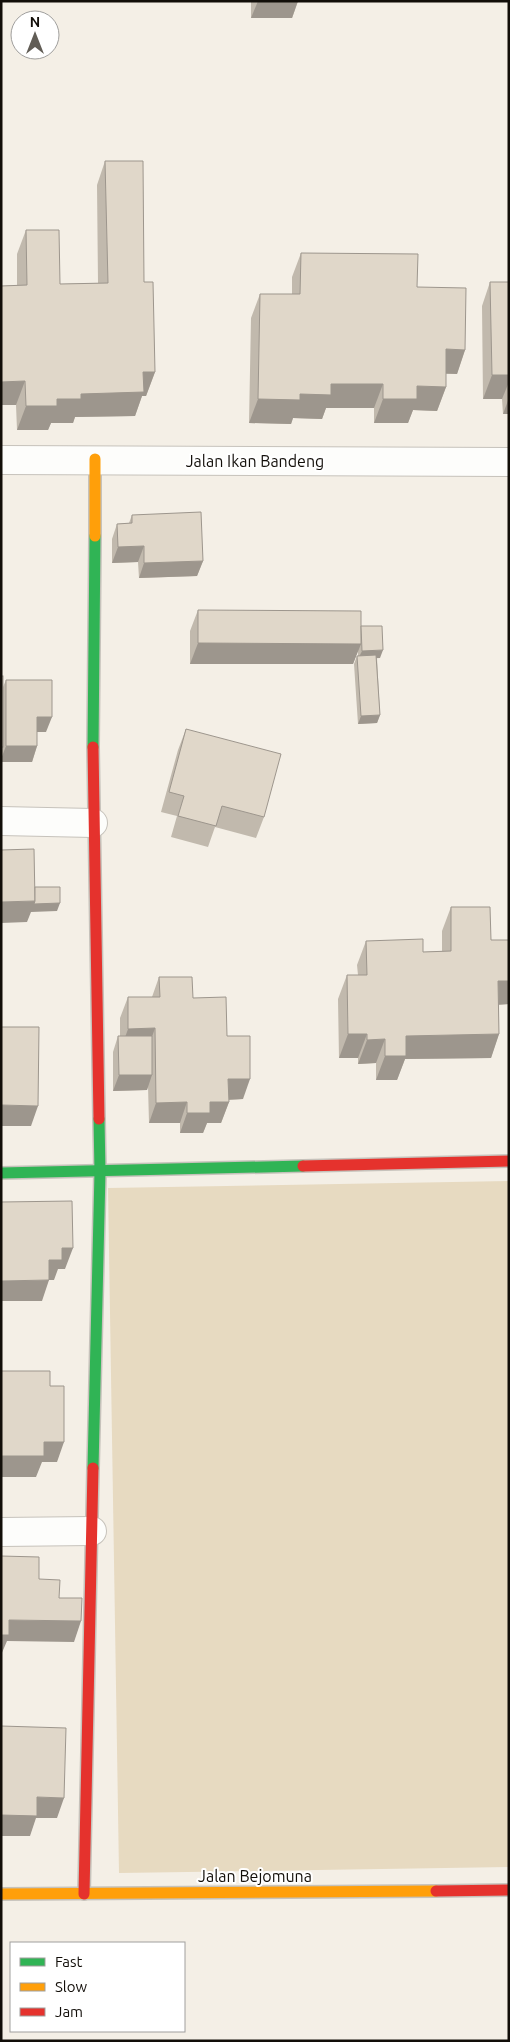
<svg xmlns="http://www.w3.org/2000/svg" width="510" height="2042" font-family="Ubuntu,sans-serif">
<rect width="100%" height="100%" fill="#f4efe6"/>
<polygon fill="#e7dac1" points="509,1181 509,1867 119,1873 108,1188"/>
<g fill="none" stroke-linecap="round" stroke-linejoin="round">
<g stroke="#c6c2bb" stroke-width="30">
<g id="street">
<polyline points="1,460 509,462"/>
<polyline points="1,821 93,823"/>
<polyline points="1,1532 92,1531"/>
</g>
</g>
<g stroke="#c6c2bb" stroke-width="14">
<g id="fast">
<polyline points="93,747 95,536"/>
<polyline points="1,1173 303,1166"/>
<polyline points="93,1468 100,1172 99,1119"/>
</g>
</g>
<g stroke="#c6c2bb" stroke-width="14">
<g id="slow">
<polyline points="95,536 95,459"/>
<polyline points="1,1894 436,1891"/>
</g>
</g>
<g stroke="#c6c2bb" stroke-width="14">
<g id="jam">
<polyline points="93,747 99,1119"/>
<polyline points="303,1166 509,1161"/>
<polyline points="436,1891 509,1890"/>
<polyline points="84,1894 93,1468"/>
</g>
</g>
<use href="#street" stroke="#fdfdfb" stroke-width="28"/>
<use href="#fast" stroke="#30b455" stroke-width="11"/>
<use href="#slow" stroke="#ff9f0a" stroke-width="11"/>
<use href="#jam" stroke="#e5322d" stroke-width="11"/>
</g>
<g fill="#c1b9ad">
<polygon points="251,1 298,1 292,18 251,18"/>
<polygon points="105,161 144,282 155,372 146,396 142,396 135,416 75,417 73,423 51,423 48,430 17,430 16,405 1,405 1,286 17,285 17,254 26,230 60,284 98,283 97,185"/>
<polygon points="301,253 417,287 465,350 457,374 446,374 446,387 437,411 413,410 408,423 374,423 374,408 326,408 322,419 293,418 291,424 249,423 251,318 260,294 292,294 292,277"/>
<polygon points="509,280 509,414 503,414 502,399 483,399 482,306 490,282 508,282"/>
<polygon points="132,515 203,561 197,576 139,578 138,562 112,563 112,539 117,524 129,523"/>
<polygon points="198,610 361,627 380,658 377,658 380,715 377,723 358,724 354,664 357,656 358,656 358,650 353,664 190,664 190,631"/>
<polygon points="1,676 3,687 6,680 46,732 37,732 37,746 32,762 1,762"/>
<polygon points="186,729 264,817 256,838 215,827 208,847 171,837 177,816 161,812 178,750"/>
<polygon points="451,907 491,940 509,1004 499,1005 499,1034 491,1058 405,1059 397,1080 376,1080 376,1063 358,1064 358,1058 339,1058 338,999 347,975 358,975 357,965 366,941 423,952 442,951 442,931"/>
<polygon points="159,977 193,998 227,1036 243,1099 229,1100 229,1102 221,1123 207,1123 203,1133 180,1133 180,1123 149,1123 148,1086 147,1090 113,1091 113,1052 118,1036 120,1036 120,1018 128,997 152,997"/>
</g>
<g fill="#9d968d">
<polygon points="258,1 298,1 292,18 251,18"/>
<polygon points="309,1 336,1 308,2"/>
<polygon points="446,349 465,350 457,374 437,373"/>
<polygon points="143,372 155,372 146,396 142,396 135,416 75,417 73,423 51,423 48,430 17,430 26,406 57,399"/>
<polygon points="492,375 509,375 509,382 502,399 483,399"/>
<polygon points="25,381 16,405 1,405 1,382"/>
<polygon points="331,384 383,384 374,408 326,408 322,419 293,418 291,424 249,423 258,399"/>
<polygon points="417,386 446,387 437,411 413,410 408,423 374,423 383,399"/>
<polygon points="509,398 509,414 503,414"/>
<polygon points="144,546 138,562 112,563 118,547"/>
<polygon points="203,561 197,576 139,578 144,563"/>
<polygon points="198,643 361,644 353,664 190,664"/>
<polygon points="383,650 380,658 358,659 362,651"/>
<polygon points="380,715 377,723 358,724 361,716"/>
<polygon points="37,717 52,717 46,732 32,732"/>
<polygon points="6,746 37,746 32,762 1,762 1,759"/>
<polygon points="35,901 60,903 57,911 31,912 27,922 1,923 1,902"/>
<polygon points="498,981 509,981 509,1004 490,1005"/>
<polygon points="155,1028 148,1049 121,1049 128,1029"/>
<polygon points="348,1034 367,1034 358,1058 339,1058"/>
<polygon points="499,1034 491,1058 405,1059 397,1080 376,1080 385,1056 406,1036"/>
<polygon points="385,1039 376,1063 358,1064 367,1040"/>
<polygon points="119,1075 152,1075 147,1090 113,1091"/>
<polygon points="228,1079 250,1079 243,1099 221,1100"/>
<polygon points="187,1102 180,1123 149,1123 156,1103"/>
<polygon points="210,1102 229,1102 221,1123 207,1123 203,1133 180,1133 187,1113"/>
<polygon points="1,1105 38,1106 31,1126 1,1126"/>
<polygon points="62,1248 73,1248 65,1269 58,1269 54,1280 42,1280 49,1260"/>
<polygon points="49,1280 42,1301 1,1301 1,1281"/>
<polygon points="44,1442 64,1442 57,1462 42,1462 36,1477 1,1477 1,1456"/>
<polygon points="9,1620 81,1621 74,1642 7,1641 1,1655 1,1635"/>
<polygon points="37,1797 64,1798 57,1818 36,1818 30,1836 1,1836 1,1815"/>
</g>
<g fill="#e0d7c9" stroke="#9d968d">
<polygon points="105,161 143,161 144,282 153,282 155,372 143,372 144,392 81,394 81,399 57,399 57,406 26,406 25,381 1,382 1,286 27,285 26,230 59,230 60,284 108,283"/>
<polygon points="301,253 418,254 417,287 466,288 465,350 446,349 446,387 417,386 417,399 383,399 383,384 331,384 331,395 300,394 300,400 258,399 260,294 300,294"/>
<polygon points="490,282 509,282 509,375 492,375"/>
<polygon points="201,512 203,561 144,563 144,546 118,547 117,524 132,523 132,515"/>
<polygon points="198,610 361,611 361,644 198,643"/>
<polygon points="361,626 382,626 383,650 362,651"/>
<polygon points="376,655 380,715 361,716 357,656"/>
<rect x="1" y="676" width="2" height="71"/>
<polygon points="6,680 52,680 52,717 37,717 37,746 6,746"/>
<polygon points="186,729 281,754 264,817 222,806 216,826 178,816 184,796 169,792"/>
<polygon points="34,849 35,901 1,902 1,850"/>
<polygon points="35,887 60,887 60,903 34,904 35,901"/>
<polygon points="451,907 490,907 491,940 509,940 509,981 498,981 499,1034 406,1036 406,1056 385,1056 385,1039 367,1040 367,1034 348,1034 347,975 367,975 366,941 423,939 423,952 451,951"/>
<polygon points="159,977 192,977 193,998 226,997 227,1036 250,1036 250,1079 228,1079 229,1102 210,1102 210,1113 187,1113 187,1102 156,1103 155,1028 128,1029 128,997 160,997"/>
<polygon points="1,1027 39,1027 38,1106 1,1105"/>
<polygon points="118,1036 152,1036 152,1075 119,1075"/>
<polygon points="72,1201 73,1248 62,1248 62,1260 49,1260 49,1280 1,1281 1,1202"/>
<polygon points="1,1371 50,1371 50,1386 64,1386 64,1442 44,1442 44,1456 1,1456"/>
<polygon points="1,1556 39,1557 39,1579 60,1580 59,1598 82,1598 81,1621 9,1620 9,1635 1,1635"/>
<polygon points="1,1726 66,1728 64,1798 37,1797 37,1816 1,1815"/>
</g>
<g text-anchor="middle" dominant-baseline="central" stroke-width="4" stroke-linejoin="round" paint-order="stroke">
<g font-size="16" fill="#120e09" stroke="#fff">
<text x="255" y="461">Jalan Ikan Bandeng</text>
<text x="255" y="1876">Jalan Bejomuna</text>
</g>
</g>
<rect width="510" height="2042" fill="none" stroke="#120e09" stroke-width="5"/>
<rect x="10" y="1942" width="175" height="90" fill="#ffffff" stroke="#a09f9d"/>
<rect x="20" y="1958" width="25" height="8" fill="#30b455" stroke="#a09f9d"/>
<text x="55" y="1967" font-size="15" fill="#120e09">Fast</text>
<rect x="20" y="1983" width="25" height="8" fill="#ff9f0a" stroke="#a09f9d"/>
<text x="55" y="1992" font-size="15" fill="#120e09">Slow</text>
<rect x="20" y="2008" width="25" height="8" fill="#e5322d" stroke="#a09f9d"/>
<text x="55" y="2017" font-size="15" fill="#120e09">Jam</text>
<g transform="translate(35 35)"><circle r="24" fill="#ffffff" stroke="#a09f9d"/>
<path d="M0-4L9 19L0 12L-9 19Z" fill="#615d56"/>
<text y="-8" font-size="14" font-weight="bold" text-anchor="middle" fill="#120e09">N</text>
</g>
</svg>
